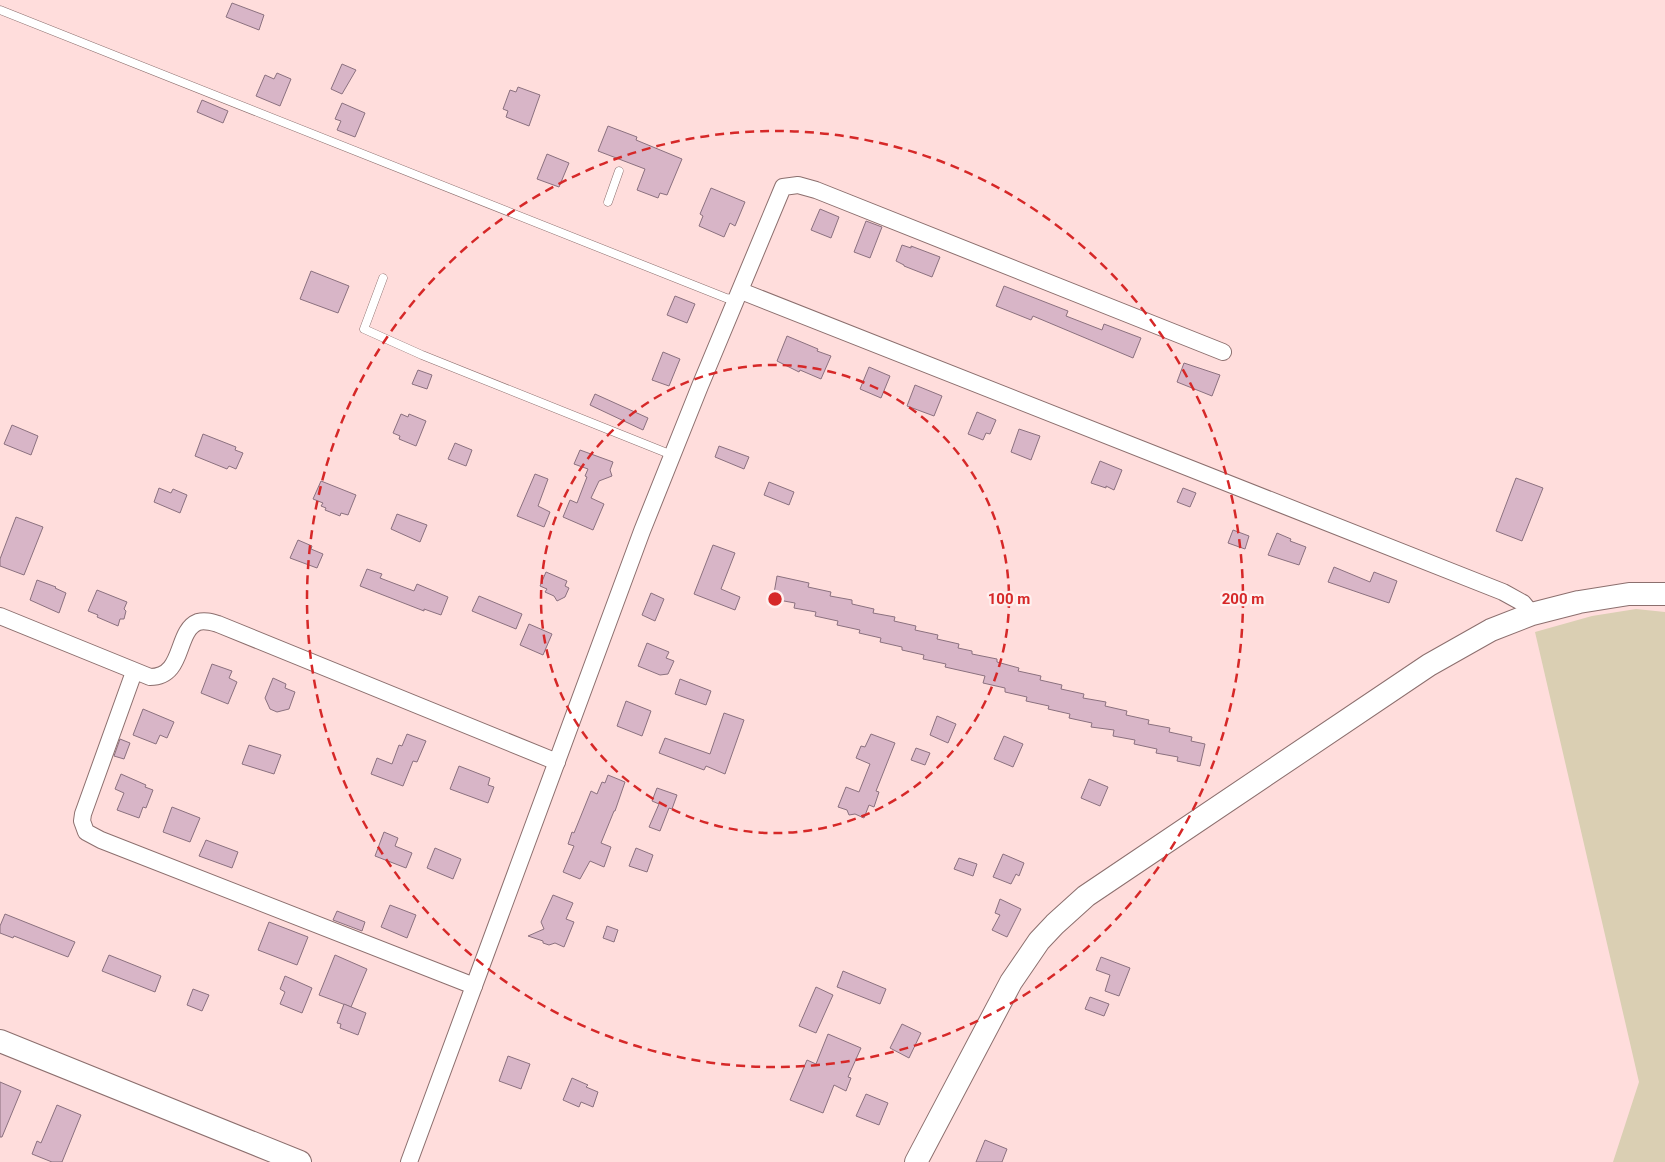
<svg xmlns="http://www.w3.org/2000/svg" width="1665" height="1162" font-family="Roboto,sans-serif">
<rect width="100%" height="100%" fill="#ffdddc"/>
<polygon fill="#dacfb3" points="1636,609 1665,612 1665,1162 1613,1162 1639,1082 1535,632 1592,616"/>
<g fill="#d8b5c7" stroke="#8b717f">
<polygon points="232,3 264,15 259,30 226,17"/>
<polygon points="342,64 356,70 342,94 331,89"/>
<polygon points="277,73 291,79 280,106 256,96 265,75 274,79"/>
<polygon points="518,87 540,95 529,126 506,117 508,111 503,109 510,90 516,92"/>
<polygon points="202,100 228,111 223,123 197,112"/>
<polygon points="342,103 365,113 355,137 337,130 341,121 335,119"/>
<polygon points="608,126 637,137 636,140 682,159 667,195 660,193 658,198 637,190 645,169 598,151"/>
<polygon points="547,154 569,163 559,187 537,179"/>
<polygon points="711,188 745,202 735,226 730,223 724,237 699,226 703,216 700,214"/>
<polygon points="820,209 839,217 831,238 811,230"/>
<polygon points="866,221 882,227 870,258 854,252"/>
<polygon points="902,245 911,248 911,246 940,257 932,277 904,266 904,265 896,261"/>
<polygon points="311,271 349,286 338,313 300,299"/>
<polygon points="1004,286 1068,311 1066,316 1102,330 1104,324 1141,338 1133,358 1033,316 1031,320 996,306"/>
<polygon points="675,296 695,304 687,323 667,315"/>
<polygon points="787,336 818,349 817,351 831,356 821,379 800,370 799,372 777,361"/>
<polygon points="663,352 680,359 669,386 652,380"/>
<polygon points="1184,363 1220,375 1212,396 1177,382"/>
<polygon points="869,367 890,376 881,398 860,389"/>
<polygon points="418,370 432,375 427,389 412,384"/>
<polygon points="915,385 942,396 934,416 907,406"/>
<polygon points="595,394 648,418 643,430 590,405"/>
<polygon points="977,412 996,420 990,434 986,433 983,440 968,434"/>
<polygon points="401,414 408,417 409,414 426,421 416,446 399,439 400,436 393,433"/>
<polygon points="12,425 38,436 31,455 4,444"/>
<polygon points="1019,429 1040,436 1031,460 1011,452"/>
<polygon points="203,434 236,447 235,450 243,453 236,469 229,466 227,469 195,456"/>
<polygon points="455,443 472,450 466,466 448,459"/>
<polygon points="719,446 749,457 744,469 715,457"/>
<polygon points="580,450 613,462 610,470 612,476 599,481 591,498 604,504 593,530 563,517 570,500 577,503 587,477 585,476 588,469 574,464"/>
<polygon points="1100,461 1122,470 1114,490 1106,486 1106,488 1091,483"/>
<polygon points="535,474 548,479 538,506 550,512 544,527 517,516"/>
<polygon points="1516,478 1543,488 1522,541 1496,531"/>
<polygon points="321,481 356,495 348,515 341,513 340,516 325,510 326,508 321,506 323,503 313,499"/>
<polygon points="769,482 794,492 789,505 764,495"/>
<polygon points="159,488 171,493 173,489 187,495 180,513 154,502"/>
<polygon points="1183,488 1196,493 1190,507 1177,502"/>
<polygon points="397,514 427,525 420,542 391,529"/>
<polygon points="16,517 43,527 24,575 0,566 0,559"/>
<polygon points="1233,530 1249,536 1245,549 1228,543"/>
<polygon points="1277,533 1291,539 1290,541 1306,547 1299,565 1268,555"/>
<polygon points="298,540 312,546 311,549 323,554 317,568 290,558"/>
<polygon points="713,545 735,553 721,589 740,597 735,610 694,594"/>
<polygon points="1334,567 1370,582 1374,572 1397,581 1389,603 1328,582"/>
<polygon points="367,569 382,574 380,578 414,591 417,584 448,597 441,615 424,609 424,611 360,586"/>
<polygon points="546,572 567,581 565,586 569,588 565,597 557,601 554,596 545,592 547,589 540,586"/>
<polygon points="777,576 809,583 808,587 831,592 830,596 852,600 852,604 874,609 873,613 895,617 894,621 916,626 915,630 938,635 937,639 959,644 958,648 972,651 972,654 997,659 997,662 1019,668 1018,671 1041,676 1040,680 1062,685 1061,689 1084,694 1083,698 1106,702 1105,706 1127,711 1126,715 1149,720 1148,724 1170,728 1169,732 1192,737 1191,741 1205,744 1200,766 1177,761 1178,757 1156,753 1157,749 1134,744 1135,740 1113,736 1114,730 1091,727 1092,723 1069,718 1070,714 1048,709 1049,706 1026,701 1027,697 1005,692 1005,688 983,683 985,676 945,667 946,664 923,659 924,655 902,650 902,647 880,642 881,638 859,633 860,630 837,625 838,621 815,616 816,612 794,608 795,603 773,599"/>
<polygon points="37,580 56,587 55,588 66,593 59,613 30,600"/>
<polygon points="97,590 127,602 124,609 126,611 124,619 120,619 118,626 97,617 98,615 88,611"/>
<polygon points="651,593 664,599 655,621 642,615"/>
<polygon points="479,596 522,614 516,629 472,611"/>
<polygon points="529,624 552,634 543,655 520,645"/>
<polygon points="647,643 669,652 666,658 674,661 668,674 660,675 638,666"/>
<polygon points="212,664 232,671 229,678 237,682 228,704 201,693"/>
<polygon points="273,678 286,684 285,688 295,692 289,709 277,712 270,709 265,698"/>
<polygon points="680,679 711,691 706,705 675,694"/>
<polygon points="626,701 651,711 642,736 617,726"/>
<polygon points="143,709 174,722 167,738 160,735 156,744 133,735"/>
<polygon points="724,713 744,720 725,774 706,766 704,770 659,753 665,738 710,754"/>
<polygon points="937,716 956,724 948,743 930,735"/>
<polygon points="407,734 426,741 417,762 413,761 403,786 371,774 377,758 392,764 399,745 402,746"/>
<polygon points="871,734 895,743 876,791 879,792 874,807 869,805 864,818 855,814 849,815 847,810 838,807 846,787 859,792 870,764 856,758 861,746 865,747"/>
<polygon points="1004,736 1023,744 1013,767 994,759"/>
<polygon points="120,739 130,743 124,759 114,756"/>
<polygon points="249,745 281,755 274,774 242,764"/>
<polygon points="916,748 930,753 925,765 911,760"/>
<polygon points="459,766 490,778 488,785 494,787 488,803 450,789"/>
<polygon points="121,774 146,785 145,787 153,790 146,808 143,807 139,818 117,810 124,793 115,789"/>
<polygon points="608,775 625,782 615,811 614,811 601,843 611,847 604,867 590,861 580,879 563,872 574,846 568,844 572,832 574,833 591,791 597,794 602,782 605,783"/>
<polygon points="1089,779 1108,787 1100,806 1081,798"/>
<polygon points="657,788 677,795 672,809 669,808 660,831 649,827 659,804 652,801"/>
<polygon points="172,807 200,818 190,842 163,832"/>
<polygon points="384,832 398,838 395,846 412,853 406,868 375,856"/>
<polygon points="206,840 238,852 232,868 199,856"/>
<polygon points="435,848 461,859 453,879 427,868"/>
<polygon points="636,848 653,855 647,872 629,866"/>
<polygon points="1003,854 1024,863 1019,876 1016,874 1011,884 993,877"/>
<polygon points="959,858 977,864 973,876 954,869"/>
<polygon points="553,895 573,903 566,919 574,922 564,947 555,943 549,945 543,943 543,941 528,936 544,929 541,922"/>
<polygon points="1000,899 1021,909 1007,937 992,930 1000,915 995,913"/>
<polygon points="390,905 416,915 407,938 381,927"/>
<polygon points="337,911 365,922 362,931 333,920"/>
<polygon points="5,914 75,942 68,957 14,936 13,938 0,933 0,926"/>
<polygon points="269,922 308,937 297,965 258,950"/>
<polygon points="607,926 618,930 614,942 603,938"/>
<polygon points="109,955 161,976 155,992 102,971"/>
<polygon points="335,955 367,969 351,1007 319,995"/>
<polygon points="1101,957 1130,968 1119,996 1105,991 1110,975 1096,970"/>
<polygon points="843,971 886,989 880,1004 837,987"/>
<polygon points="285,976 312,988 302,1013 280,1004 285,992 280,989"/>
<polygon points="816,987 833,995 816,1033 799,1026"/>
<polygon points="193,989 209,995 202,1011 187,1005"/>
<polygon points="1090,997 1109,1004 1104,1016 1085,1009"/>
<polygon points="344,1004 366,1013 358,1035 340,1028 341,1024 337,1023"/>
<polygon points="902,1024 921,1033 909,1058 890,1048"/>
<polygon points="828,1034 861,1048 848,1077 851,1078 846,1091 834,1085 823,1113 790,1100 807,1060 816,1064"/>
<polygon points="508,1056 530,1064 521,1089 499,1081"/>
<polygon points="572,1078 588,1085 586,1087 598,1092 593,1107 581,1102 579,1107 563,1100"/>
<polygon points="0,1082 21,1091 2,1137 0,1137"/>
<polygon points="866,1094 888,1103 879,1125 856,1116"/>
<polygon points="57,1105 81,1115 62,1162 52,1162 32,1154 37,1141 41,1143"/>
<polygon points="985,1140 1007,1149 1002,1162 976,1162"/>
</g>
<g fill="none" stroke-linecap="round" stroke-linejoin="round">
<g stroke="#8c6f6e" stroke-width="9">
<g id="lane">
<polyline points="0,10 726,298 737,300"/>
<polyline points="608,202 619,171"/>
<polyline points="383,278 364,329 422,355 672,455"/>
</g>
</g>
<g stroke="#8c6f6e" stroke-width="18">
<g id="street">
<polyline points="741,291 1503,592 1523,603 1532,614"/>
<path d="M 0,616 L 150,677 C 185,677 175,631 198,622 C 205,620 211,622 218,624 L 557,762"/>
<polyline points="134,672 83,814 82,821 86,832 101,840 474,986"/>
<polyline points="409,1162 642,531 700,386 783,187 798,185 816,190 1223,352"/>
</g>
</g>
<g stroke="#8c6f6e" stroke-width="24">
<g id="secondary">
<polyline points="0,1041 300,1162"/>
<polyline points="916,1162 1011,982 1039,941 1055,924 1086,896 1429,665 1491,630 1532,614 1579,602 1629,594 1665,594"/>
</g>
</g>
<use href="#lane" stroke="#fff" stroke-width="8"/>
<use href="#street" stroke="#fff" stroke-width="16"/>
<use href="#secondary" stroke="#fff" stroke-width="22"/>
</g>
<g fill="none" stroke="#d62828" stroke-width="2.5" stroke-dasharray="9 6">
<circle cx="775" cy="599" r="234"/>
<circle cx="775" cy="599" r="468"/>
</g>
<circle cx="775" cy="599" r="8" fill="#d62828" stroke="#fef0ef" stroke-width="2.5"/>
<g font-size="15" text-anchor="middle" font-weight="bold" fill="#d62828" stroke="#fef0ef" stroke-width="4.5" stroke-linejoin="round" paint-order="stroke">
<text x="1009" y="604">100 m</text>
<text x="1243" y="604">200 m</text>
</g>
</svg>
